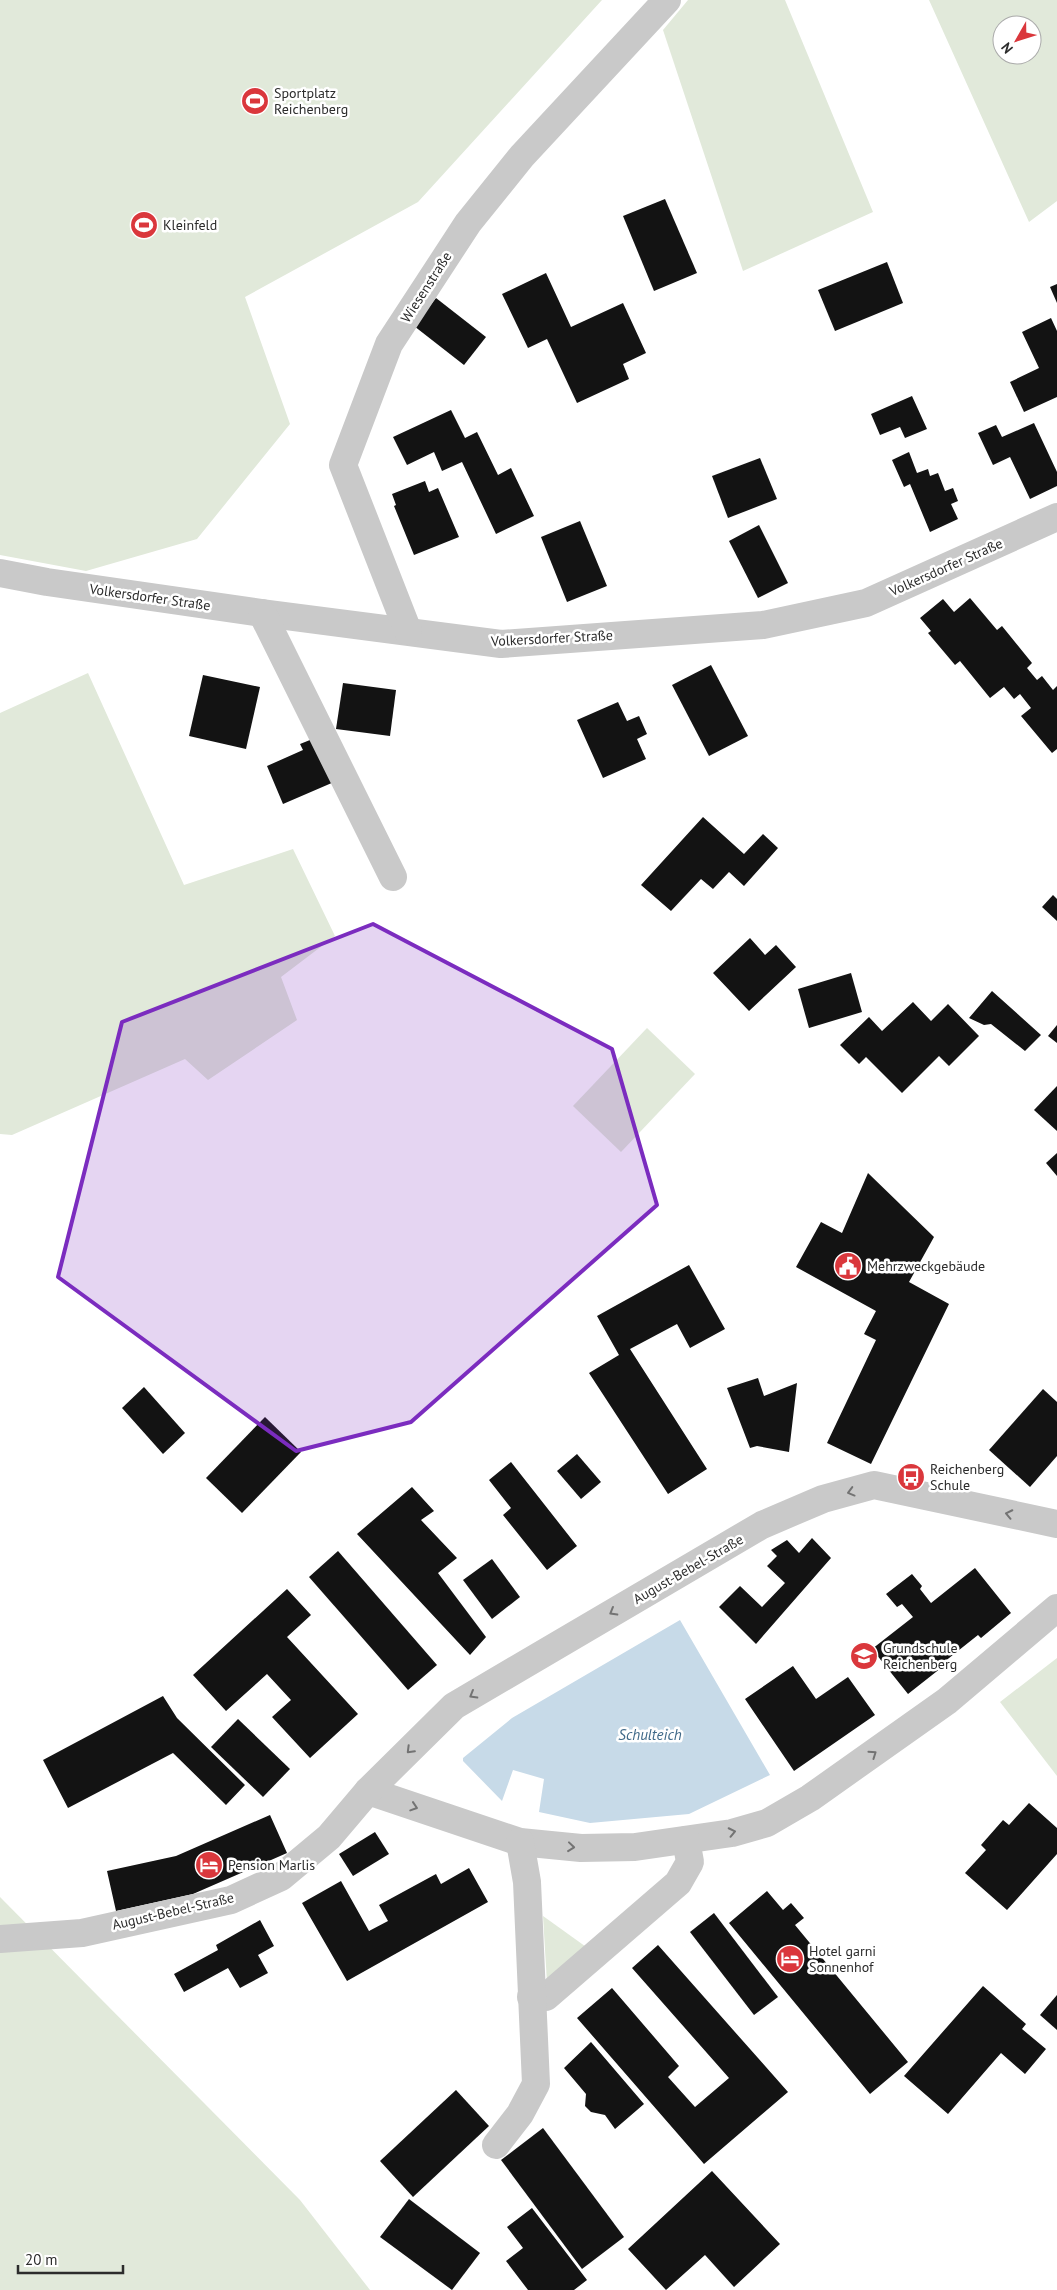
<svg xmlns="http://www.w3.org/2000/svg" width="1057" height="2290" font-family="'PT Sans',sans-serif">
<rect width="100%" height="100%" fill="#fff"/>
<g fill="#e1e9da" fill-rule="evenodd">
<polygon points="0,0 602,0 418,202 245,297 290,424 197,539 86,571 0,555"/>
<polygon points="688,0 785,0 873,212 743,271 663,30"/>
<path d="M 929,0 L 1057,0 L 1057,201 L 1029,222 ZM 1002,25 L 1032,25 L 1032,55 L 1002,55 Z"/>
<polygon points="88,673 184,885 293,849 335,936 281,977 297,1020 208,1080 185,1059 12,1135 0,1134 0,713"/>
<polygon points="647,1028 695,1074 621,1152 573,1106"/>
<polygon points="1057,1658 1057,1776 1000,1702"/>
<polygon points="0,1897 300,2200 370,2290 0,2290"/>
<polygon points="543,1916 589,1949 547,1983"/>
</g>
<polygon fill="#c7dae8" points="680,1620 770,1775 689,1814 590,1823 539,1812 544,1779 513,1770 502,1801 463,1761 463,1758 512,1718"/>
<g fill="#131313">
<polygon points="665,199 697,273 654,291 623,216"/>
<polygon points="887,262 903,303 835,331 818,290"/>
<polygon points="546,273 571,327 623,303 646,353 623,364 629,379 577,403 547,339 528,348 502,294"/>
<polygon points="1057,284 1057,303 1050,287"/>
<polygon points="436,298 486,337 464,365 414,326"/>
<polygon points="1051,318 1057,331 1057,397 1024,412 1010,382 1039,368 1022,332"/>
<polygon points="912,396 927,429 905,438 900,427 880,435 871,414"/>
<polygon points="451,410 465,438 477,432 498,475 511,468 534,516 496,534 462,462 442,471 434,452 407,465 393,437"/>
<polygon points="1034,423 1057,472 1057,486 1030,499 1010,457 993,465 978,433 996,425 1002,437"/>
<polygon points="909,452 917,473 928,469 930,476 938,473 945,491 953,488 958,501 951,504 958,519 930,532 910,484 904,487 892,460"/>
<polygon points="760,458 777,499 728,518 712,476"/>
<polygon points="425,481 429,492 438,488 459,537 414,555 394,506 396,505 392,494"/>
<polygon points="580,521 607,586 567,602 541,537"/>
<polygon points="759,525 788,583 758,598 729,541"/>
<polygon points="970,598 997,630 1002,626 1032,663 1027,668 1037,680 1042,676 1053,690 1057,686 1057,749 1052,753 1021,716 1031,708 1020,694 1014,699 1004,687 990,698 960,661 955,665 928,633 931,631 920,618 943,599 954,612"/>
<polygon points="711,665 748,736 709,756 672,685"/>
<polygon points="203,675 260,687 246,749 189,736"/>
<polygon points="343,683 396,690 390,736 336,729"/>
<polygon points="618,702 627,721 639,716 647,734 637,739 646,759 603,778 577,720"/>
<polygon points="315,738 334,782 283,804 267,766 303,750 300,744"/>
<polygon points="703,817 744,854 763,834 778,848 744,886 729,872 713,889 701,879 671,911 641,885"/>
<polygon points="1053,895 1057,899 1057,921 1042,907"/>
<polygon points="750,938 765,955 776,945 796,967 749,1011 713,973"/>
<polygon points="851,973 862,1012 809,1028 798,989"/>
<polygon points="992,991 1041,1035 1025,1051 991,1024 984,1025 969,1018"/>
<polygon points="913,1002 931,1021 948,1004 979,1036 949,1066 939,1056 902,1093 866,1057 859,1064 840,1045 869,1017 882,1031"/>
<polygon points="1057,1025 1057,1043 1048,1036"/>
<polygon points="1057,1086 1057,1131 1034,1110"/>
<polygon points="1057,1153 1057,1176 1046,1163"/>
<polygon points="868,1173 934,1237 909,1282 949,1304 871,1464 827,1443 876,1340 864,1334 876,1311 796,1267 821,1222 842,1233"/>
<polygon points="689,1265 725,1329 690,1348 677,1324 630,1349 707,1469 668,1494 589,1373 619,1355 597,1316"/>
<polygon points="758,1378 764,1396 797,1383 789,1452 757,1446 750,1448 727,1388"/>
<polygon points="144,1387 185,1433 163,1454 122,1408"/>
<polygon points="1043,1389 1057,1402 1057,1456 1030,1487 989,1450"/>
<polygon points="265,1417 301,1452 242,1513 206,1478"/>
<polygon points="577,1454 601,1482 581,1499 557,1471"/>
<polygon points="511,1462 577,1546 547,1570 503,1515 511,1508 489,1480"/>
<polygon points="412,1487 434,1511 421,1520 457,1558 438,1573 486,1637 470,1655 357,1534"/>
<polygon points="812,1538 831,1558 756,1644 719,1607 740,1586 762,1607 785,1583 767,1566 777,1556 771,1550 787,1540 799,1553"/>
<polygon points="338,1551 437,1665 408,1690 309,1577"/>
<polygon points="492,1559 520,1597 492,1619 463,1580"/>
<polygon points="975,1568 1011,1613 981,1638 978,1635 939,1666 941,1668 908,1694 872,1649 913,1617 902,1604 897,1607 886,1594 912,1574 922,1586 920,1589 931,1603"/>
<polygon points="287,1589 311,1615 287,1637 358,1714 310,1758 272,1717 291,1700 267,1674 226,1711 193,1675"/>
<polygon points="793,1666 816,1699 848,1677 875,1715 794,1771 745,1699"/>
<polygon points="163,1696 177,1718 245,1785 226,1805 173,1753 68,1808 43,1760"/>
<polygon points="238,1719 290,1769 263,1797 211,1747"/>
<polygon points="1029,1803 1057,1828 1057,1854 1007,1910 965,1873 986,1850 981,1845 1003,1820 1009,1825"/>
<polygon points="270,1815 287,1853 193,1894 116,1911 107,1871 176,1856"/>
<polygon points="375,1832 389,1854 353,1876 339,1854"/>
<polygon points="469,1868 488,1902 347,1981 302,1903 341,1881 369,1931 388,1921 379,1905 436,1874 441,1884"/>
<polygon points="767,1891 783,1910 791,1903 804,1918 795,1925 908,2062 870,2094 729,1923"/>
<polygon points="714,1913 778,1997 754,2015 690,1932"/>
<polygon points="260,1920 274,1946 258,1955 268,1973 240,1988 228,1968 184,1992 174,1974 218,1950 216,1945"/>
<polygon points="658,1945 788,2092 704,2164 577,2018 612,1988 679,2066 668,2077 695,2107 729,2078 632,1968"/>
<polygon points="983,1986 1026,2024 1022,2029 1046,2049 1025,2074 1001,2053 948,2114 904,2076"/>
<polygon points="1057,1995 1057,2030 1040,2015"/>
<polygon points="591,2042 644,2104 615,2129 605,2115 591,2112 585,2106 586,2094 564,2068"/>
<polygon points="456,2090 489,2126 413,2197 380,2161"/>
<polygon points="543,2128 624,2237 582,2269 501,2160"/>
<polygon points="712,2171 780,2244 734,2287 705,2255 666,2290 628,2249"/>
<polygon points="409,2199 480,2253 452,2290 380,2237"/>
<polygon points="532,2208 587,2280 574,2290 528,2290 506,2261 523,2248 507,2227"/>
</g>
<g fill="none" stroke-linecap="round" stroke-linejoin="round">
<g stroke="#c9c9c9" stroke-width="28">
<polyline points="0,573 47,582 262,613 501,644 763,625 866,603 1057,517"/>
<polyline points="262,613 393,877"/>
<polyline points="408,631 343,465 389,344 468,223 522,156 667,0"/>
<polyline points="368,1791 520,1842 581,1848 635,1847 732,1833 767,1823 810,1798 947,1701 1057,1608"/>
<polyline points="0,1939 82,1933 231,1900 281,1877 329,1837 368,1791 454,1706 762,1525 823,1499 874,1485 1057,1524"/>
<polyline points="531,1997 546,1997 678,1883 690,1862 686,1840"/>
<polyline points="496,2145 520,2114 536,2084 527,1882 520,1842"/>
</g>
</g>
<defs><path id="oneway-chevron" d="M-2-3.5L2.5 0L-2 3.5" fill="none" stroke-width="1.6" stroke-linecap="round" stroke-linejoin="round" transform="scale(1.25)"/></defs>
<g stroke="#737373">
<use href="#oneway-chevron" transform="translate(851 1492) rotate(165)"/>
<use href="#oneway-chevron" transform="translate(1009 1514) rotate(-168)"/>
<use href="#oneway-chevron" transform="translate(613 1612) rotate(150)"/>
<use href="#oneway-chevron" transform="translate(473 1695) rotate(150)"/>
<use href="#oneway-chevron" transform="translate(410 1750) rotate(135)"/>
<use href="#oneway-chevron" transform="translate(873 1754) rotate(-35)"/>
<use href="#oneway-chevron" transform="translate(414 1807) rotate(18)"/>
<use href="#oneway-chevron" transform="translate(732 1832) rotate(-12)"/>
<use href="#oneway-chevron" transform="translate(571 1847) rotate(6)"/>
</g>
<path fill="#7b2cbf" fill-opacity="0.2" stroke="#7b2cbf" stroke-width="4" stroke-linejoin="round" d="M 373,924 L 612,1049 L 657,1205 L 411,1422 L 296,1451 L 58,1277 L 122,1022 Z"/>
<defs>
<g id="stadium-disc" transform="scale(1.4375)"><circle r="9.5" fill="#da373c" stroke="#fff"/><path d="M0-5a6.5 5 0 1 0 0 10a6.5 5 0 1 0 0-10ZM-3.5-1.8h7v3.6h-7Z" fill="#fff"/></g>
<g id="civic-disc" transform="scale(1.4375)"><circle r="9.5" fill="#da373c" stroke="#fff"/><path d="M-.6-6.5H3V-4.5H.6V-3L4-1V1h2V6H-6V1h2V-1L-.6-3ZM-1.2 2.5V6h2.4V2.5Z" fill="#fff"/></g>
<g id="bus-disc" transform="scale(1.4375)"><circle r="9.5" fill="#da373c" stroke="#fff"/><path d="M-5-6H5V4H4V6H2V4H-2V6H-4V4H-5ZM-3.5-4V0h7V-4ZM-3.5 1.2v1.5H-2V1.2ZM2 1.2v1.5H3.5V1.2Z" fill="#fff"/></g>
<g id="school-disc" transform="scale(1.4375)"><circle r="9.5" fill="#da373c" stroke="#fff"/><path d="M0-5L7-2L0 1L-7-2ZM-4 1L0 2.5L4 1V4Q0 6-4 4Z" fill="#fff"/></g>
<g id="hotel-disc" transform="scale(1.4375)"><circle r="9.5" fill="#da373c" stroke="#fff"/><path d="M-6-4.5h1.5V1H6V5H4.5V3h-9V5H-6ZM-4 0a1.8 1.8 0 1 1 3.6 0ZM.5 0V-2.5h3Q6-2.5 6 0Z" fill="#fff"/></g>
</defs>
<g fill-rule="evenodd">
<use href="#stadium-disc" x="255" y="101"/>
<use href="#stadium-disc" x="144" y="225"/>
<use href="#civic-disc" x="848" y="1266"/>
<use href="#bus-disc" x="911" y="1477"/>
<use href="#school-disc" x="864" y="1656"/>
<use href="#hotel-disc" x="209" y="1865"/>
<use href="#hotel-disc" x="790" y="1959"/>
</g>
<g text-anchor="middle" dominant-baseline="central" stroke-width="5" stroke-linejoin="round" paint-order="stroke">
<g font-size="14" fill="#2c2c2c" stroke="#fff" text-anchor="start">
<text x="274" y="93">Sportplatz<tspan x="274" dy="16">Reichenberg</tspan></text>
<text x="163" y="225">Kleinfeld</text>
<text x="867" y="1266">Mehrzweckgebäude</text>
<text x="930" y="1469">Reichenberg<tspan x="930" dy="16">Schule</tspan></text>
<text x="883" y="1648">Grundschule<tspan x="883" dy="16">Reichenberg</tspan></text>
<text x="228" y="1865">Pension Marlis</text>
<text x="809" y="1951">Hotel garni<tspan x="809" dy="16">Sonnenhof</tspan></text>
</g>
<g font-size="14" fill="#2c2c2c" stroke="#fff">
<text transform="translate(426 287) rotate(-57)">Wiesenstraße</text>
<text transform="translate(946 567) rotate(-24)">Volkersdorfer Straße</text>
<text transform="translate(150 597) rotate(8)">Volkersdorfer Straße</text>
<text transform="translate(552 638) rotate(-3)">Volkersdorfer Straße</text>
<text transform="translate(688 1569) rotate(-30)">August-Bebel-Straße</text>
<text transform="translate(173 1911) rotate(-13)">August-Bebel-Straße</text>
</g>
<g font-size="15" font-style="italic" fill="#3f6988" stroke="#fff">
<text x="650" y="1734">Schulteich</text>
</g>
</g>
<g transform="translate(1017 40) rotate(231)"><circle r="24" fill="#ffffff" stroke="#ababab"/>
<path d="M0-4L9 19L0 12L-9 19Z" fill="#da373c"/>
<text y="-8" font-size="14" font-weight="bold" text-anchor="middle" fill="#2c2c2c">N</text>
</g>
<path d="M18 2265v8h105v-8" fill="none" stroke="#2c2c2c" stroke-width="2.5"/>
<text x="25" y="2265" font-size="15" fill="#2c2c2c" stroke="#ffffff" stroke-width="4" paint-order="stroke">20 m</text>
</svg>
